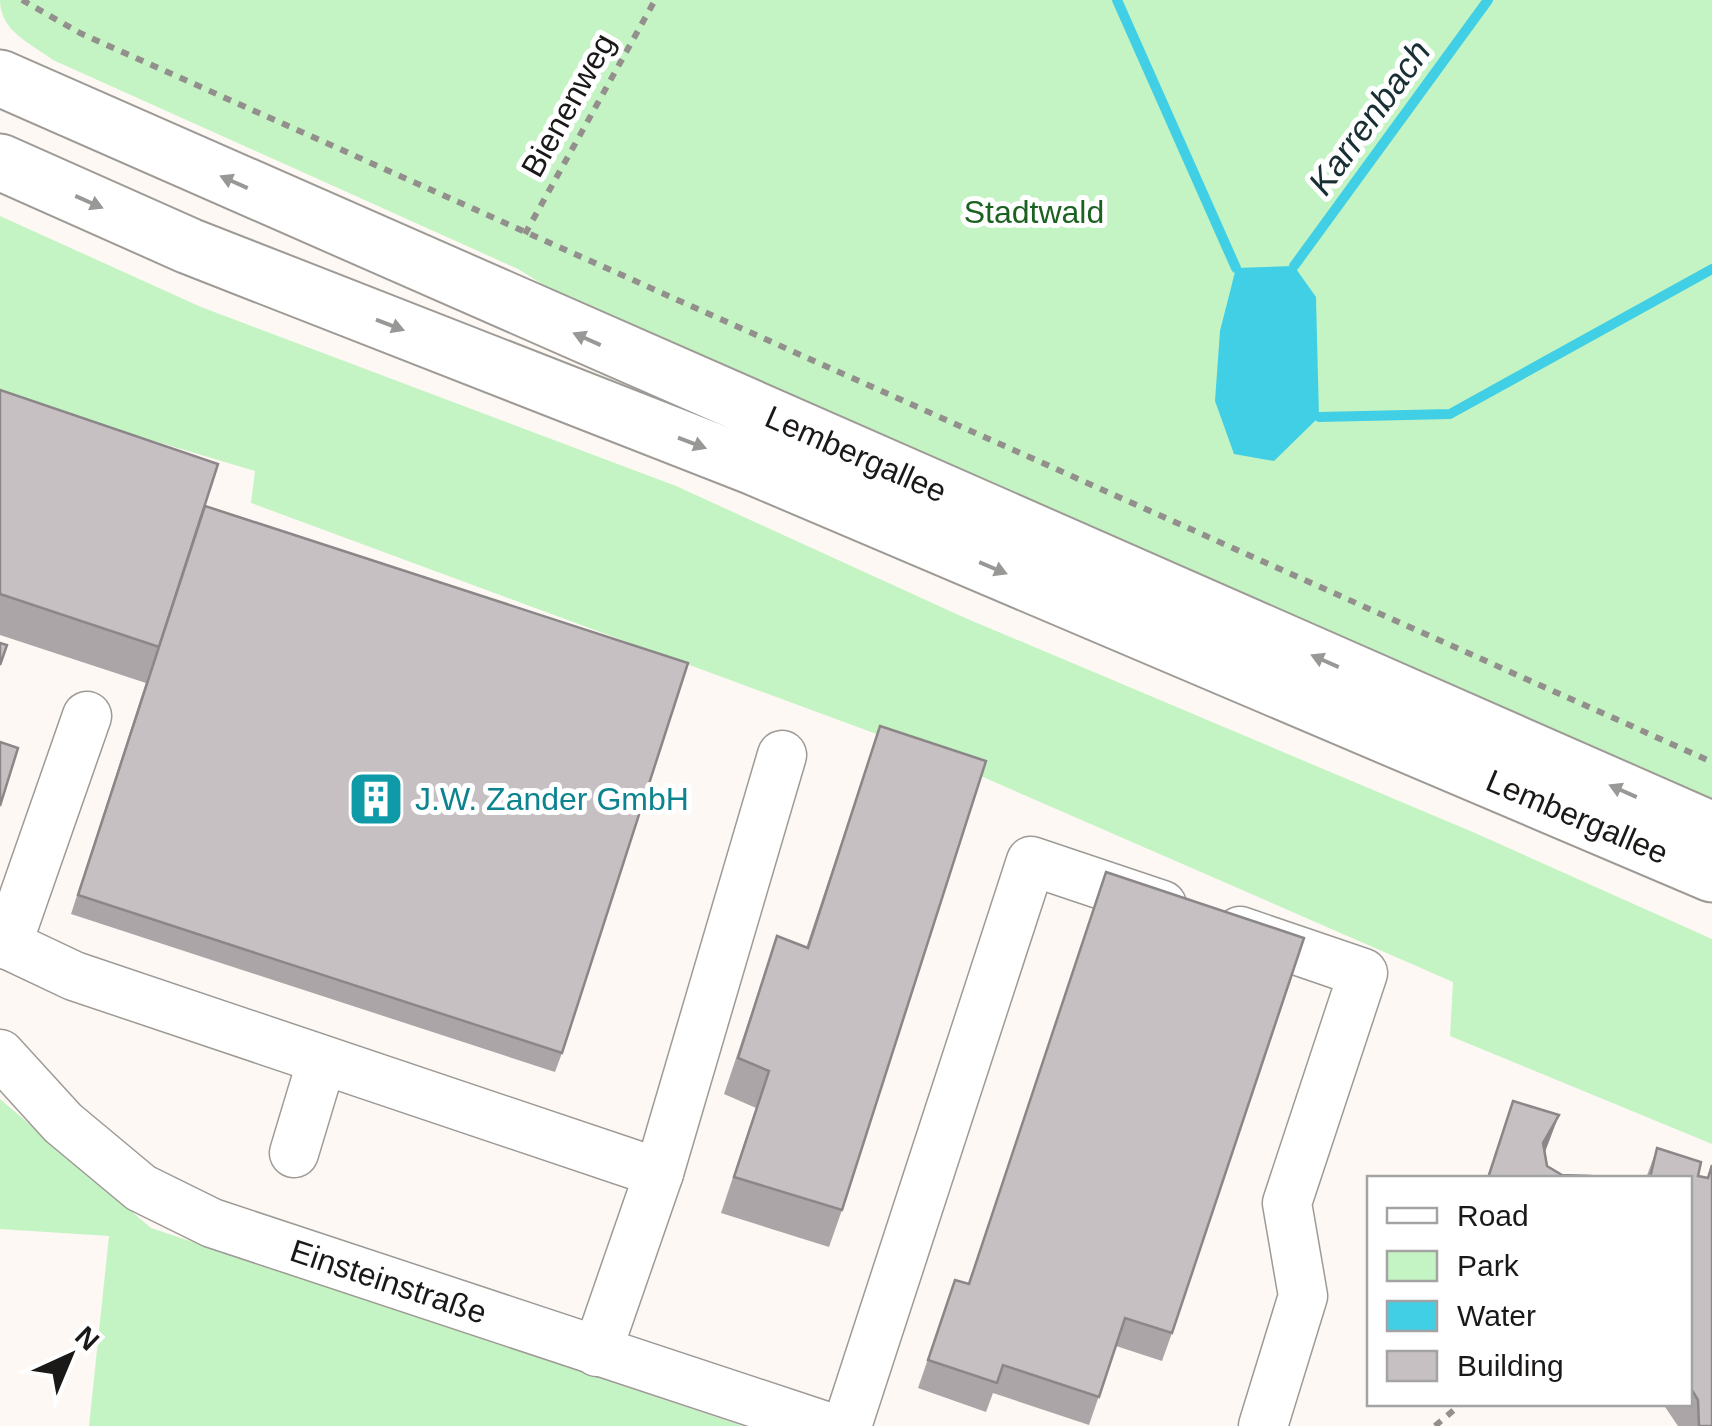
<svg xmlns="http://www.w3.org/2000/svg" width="1712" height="1426" font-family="Helvetica,sans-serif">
<rect width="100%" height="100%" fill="#fdf8f3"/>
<g fill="#c4f4c3">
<path d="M 0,0 L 1712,0 L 1712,807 L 609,326 L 518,269 L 53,60 C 30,43 0,31 0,0 Z"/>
<polygon points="0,216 201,307 676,486 963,617 1475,833 1712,939 1712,1144 1450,1036 1453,982 928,753 251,503 255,471 0,395"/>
<polygon points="0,1099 151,1228 743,1426 89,1426 109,1236 0,1229"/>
</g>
<polygon fill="#41cfe5" points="1294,266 1316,297 1319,417 1274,461 1234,454 1215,401 1220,331 1236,268"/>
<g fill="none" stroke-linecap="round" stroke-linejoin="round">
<g stroke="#41cfe5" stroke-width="10">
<polyline points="1117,0 1236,268"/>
<polyline points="1294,266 1488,0"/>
<polyline points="1319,417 1450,414 1712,269"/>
</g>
<g stroke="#9e9a96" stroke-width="51">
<g id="minor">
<polyline points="1240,931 1363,973 1287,1203 1303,1296 1263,1426"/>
<polyline points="0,941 74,976 659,1173 597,1352"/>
<polyline points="7,945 87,716"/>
<path id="s1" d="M 0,1054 L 63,1123 L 141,1188 L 212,1223 L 825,1426"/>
<polyline points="294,1153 322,1060"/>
<polyline points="659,1173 782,755"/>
<polyline points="847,1426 1031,861 1162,905"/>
</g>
</g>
<g stroke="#9e9a96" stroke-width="59">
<g id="major">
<path id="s2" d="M 0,78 L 1712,830"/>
<path id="s3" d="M 0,162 L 189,246 L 754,467 L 1712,874"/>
</g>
</g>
<g stroke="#938f8c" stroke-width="6" stroke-dasharray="8 8" stroke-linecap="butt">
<polyline points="22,0 80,33 1712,762"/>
<polyline points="525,234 655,0"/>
<polyline points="1435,1426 1461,1404"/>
</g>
<use href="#minor" stroke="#fff" stroke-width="48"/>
<use href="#major" stroke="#fff" stroke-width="55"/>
</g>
<g fill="#aba5a8">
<polygon points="0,390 205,506 562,1053 555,1072 71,914 146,682 146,683 0,635"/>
<polygon points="880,726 842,1210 829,1247 721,1213 756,1108 724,1094 777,936 806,948"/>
<polygon points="1106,872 1172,1333 1162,1361 1116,1346 1089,1425 993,1393 986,1412 918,1388 955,1280 968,1284"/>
<polygon points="1513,1101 1545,1153 1547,1166 1562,1175 1594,1178 1487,1178"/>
<polygon points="1657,1148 1698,1176 1707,1178 1711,1165 1712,1426 1678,1426 1663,1404 1690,1404 1690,1178 1646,1178"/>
</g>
<polygon fill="#8b8688" points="1559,1115 1545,1152 1530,1178 1543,1143"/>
<g fill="#c7c0c3" stroke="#8b8688" stroke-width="2.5">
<polygon points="0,390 218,464 159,647 0,594"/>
<polygon points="205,506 688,663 562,1053 78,895"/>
<polygon points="0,643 7,645 0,665"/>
<polygon points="880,726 986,761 842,1210 734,1177 769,1071 738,1058 777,936 808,948"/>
<polygon points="0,742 18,748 0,806"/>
<polygon points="1106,872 1304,938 1172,1333 1125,1318 1099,1397 1003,1365 997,1383 928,1360 955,1280 969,1284"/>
<polygon points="1513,1101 1559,1115 1543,1143 1547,1166 1562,1175 1591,1176 1594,1178 1488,1178"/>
<polygon points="1657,1148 1701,1162 1698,1176 1708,1178 1712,1165 1712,1426 1699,1426 1698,1400 1690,1387 1690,1178 1650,1178"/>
</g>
<defs><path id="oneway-solid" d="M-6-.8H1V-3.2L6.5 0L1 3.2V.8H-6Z" transform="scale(2.5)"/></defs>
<g fill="#989897">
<use href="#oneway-solid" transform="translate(234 182) rotate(-156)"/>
<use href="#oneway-solid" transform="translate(89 202) rotate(24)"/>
<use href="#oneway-solid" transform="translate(390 325) rotate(21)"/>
<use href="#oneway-solid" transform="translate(587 339) rotate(-156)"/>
<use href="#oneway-solid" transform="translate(692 443) rotate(21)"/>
<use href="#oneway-solid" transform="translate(993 568) rotate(23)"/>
<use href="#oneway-solid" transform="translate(1325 661) rotate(-156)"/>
<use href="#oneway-solid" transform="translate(1623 791) rotate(-156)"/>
</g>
<defs>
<g id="building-square" transform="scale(2.875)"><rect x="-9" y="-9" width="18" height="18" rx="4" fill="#0f9aa8" stroke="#fff"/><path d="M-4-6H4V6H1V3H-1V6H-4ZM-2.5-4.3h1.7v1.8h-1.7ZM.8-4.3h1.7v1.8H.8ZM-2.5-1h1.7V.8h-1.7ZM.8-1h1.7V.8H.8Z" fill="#fff"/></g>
</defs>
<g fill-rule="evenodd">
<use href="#building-square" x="376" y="799"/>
</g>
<g text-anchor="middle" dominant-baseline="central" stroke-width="10" stroke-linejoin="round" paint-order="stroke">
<g font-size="32" fill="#1b1918" stroke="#fff">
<text transform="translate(568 105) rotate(-61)">Bienenweg</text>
<text stroke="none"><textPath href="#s2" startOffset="935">Lembergallee</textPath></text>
<text stroke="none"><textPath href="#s3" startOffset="1708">Lembergallee</textPath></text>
<text stroke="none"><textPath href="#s1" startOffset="460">Einsteinstraße</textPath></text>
</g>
<g font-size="32" fill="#1b6221" stroke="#fff">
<text x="1034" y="212">Stadtwald</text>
</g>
<g font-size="32" fill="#0d838f" stroke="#fff" text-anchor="start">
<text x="415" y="799">J.W. Zander GmbH</text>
</g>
<g font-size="35" font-style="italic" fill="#182f33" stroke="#fff">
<text transform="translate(1369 117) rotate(-54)">Karrenbach</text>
</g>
</g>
<rect x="1367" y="1176" width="325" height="230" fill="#ffffff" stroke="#a4a3a3" stroke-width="2.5"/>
<rect x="1387" y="1208" width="50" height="15" fill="#ffffff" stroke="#a4a3a3" stroke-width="2.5"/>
<text x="1457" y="1226" font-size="30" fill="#1b1918">Road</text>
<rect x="1387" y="1251" width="50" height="30" fill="#c4f4c3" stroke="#a4a3a3" stroke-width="2.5"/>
<text x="1457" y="1276" font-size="30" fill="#1b1918">Park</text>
<rect x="1387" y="1301" width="50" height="30" fill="#41cfe5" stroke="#a4a3a3" stroke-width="2.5"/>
<text x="1457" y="1326" font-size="30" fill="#1b1918">Water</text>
<rect x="1387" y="1351" width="50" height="30" fill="#c7c0c3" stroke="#a4a3a3" stroke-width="2.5"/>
<text x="1457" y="1376" font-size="30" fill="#1b1918">Building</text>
<g transform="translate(70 1356) rotate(44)" stroke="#ffffff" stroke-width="8" paint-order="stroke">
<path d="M0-8L18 38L0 25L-18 38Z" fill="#1b1918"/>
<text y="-15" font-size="28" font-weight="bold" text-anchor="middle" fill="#1b1918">N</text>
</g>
</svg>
